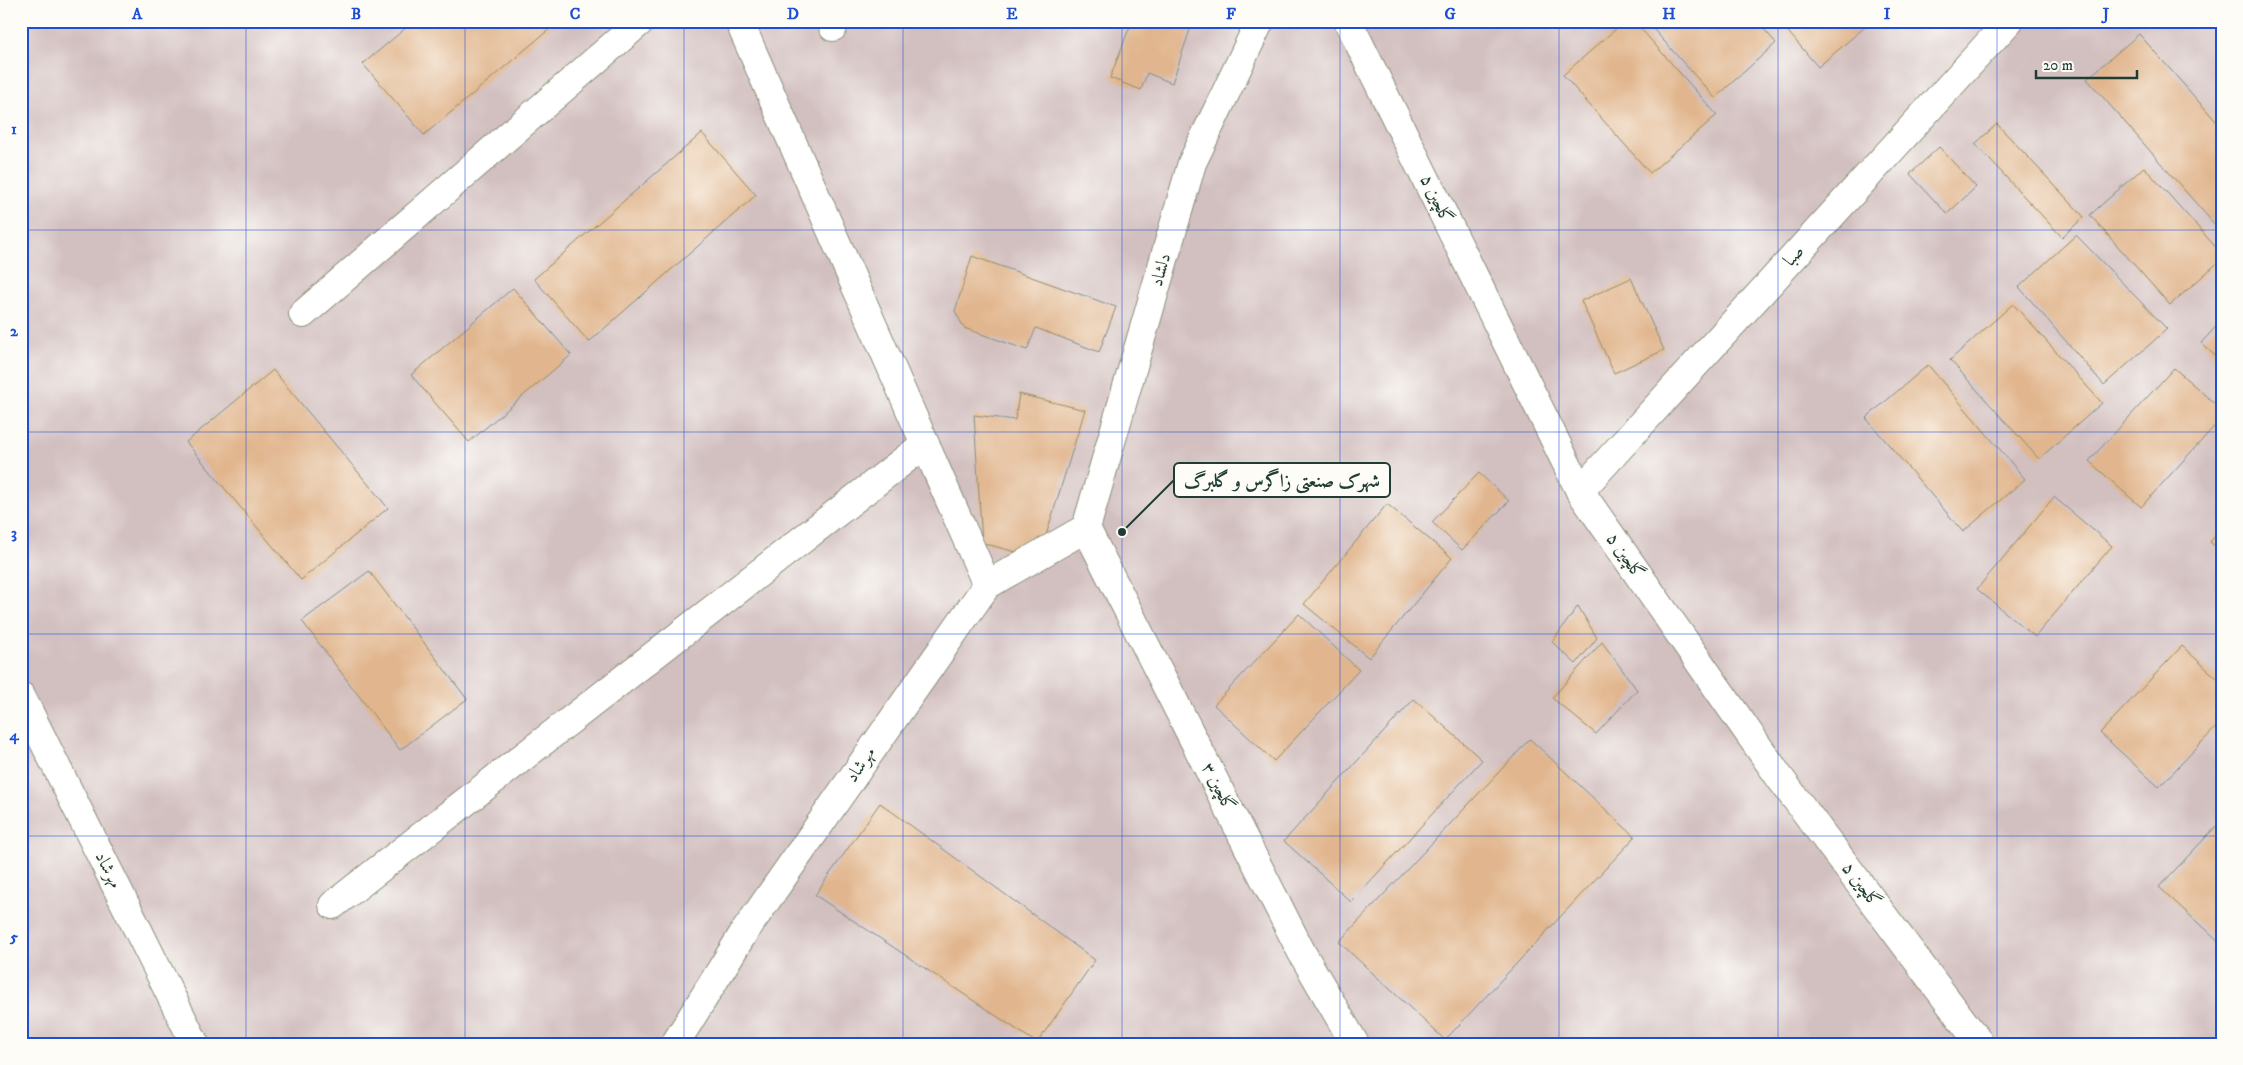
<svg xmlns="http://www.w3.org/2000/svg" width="2243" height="1065" font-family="'IM FELL DW Pica',Amiri,serif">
<rect width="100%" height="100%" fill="#fdfcf7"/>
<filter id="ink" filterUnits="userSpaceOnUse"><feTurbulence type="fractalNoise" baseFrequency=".02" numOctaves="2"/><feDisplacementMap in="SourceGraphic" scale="10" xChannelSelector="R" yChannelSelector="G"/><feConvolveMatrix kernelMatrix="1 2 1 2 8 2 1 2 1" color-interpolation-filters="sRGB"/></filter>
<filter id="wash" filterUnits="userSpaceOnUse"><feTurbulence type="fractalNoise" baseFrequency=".0096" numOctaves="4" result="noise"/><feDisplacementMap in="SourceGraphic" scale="20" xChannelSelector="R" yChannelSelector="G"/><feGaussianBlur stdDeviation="1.12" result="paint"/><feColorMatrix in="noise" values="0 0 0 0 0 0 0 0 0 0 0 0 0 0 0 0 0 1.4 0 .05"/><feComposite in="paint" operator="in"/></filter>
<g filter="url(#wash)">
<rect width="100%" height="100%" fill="#f0ddbd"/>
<rect fill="#d2bfbf" x="21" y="21" width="2201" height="1023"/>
<g id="blocks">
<g fill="#e1b68e">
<polygon points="414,21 559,21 424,135 363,64"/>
<polygon points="1132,21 1193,21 1172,83 1147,73 1141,90 1110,78"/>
<polygon points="1625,21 1634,21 1717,115 1650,173 1563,75"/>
<polygon points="1646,21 1757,21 1776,43 1715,98"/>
<polygon points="1779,21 1872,21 1818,67"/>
<polygon points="2139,34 2222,128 2222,233 2087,79"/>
<polygon points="1997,124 2084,217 2062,237 1975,144"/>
<polygon points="702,133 756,195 589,342 534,279"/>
<polygon points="1939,147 1976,187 1947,214 1910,174"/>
<polygon points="2144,167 2222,254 2222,259 2170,305 2090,215"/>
<polygon points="2076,235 2167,329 2104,385 2019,287"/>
<polygon points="972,256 1116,307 1099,352 1036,328 1027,350 964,328 955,311"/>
<polygon points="1631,278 1664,350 1614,373 1581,301"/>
<polygon points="513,288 571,355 469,442 411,375"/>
<polygon points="2013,304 2102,403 2039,459 1950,360"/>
<polygon points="2222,320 2222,362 2201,343"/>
<polygon points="1928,365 2025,479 1963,532 1866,418"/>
<polygon points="2174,368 2222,410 2222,418 2141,507 2089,461"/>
<polygon points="273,370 388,508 301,580 186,442"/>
<polygon points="1019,394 1085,410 1043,545 1031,556 982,543 974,415 1015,420"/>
<polygon points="1479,473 1509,501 1462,550 1432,522"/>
<polygon points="2054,497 2112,546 2035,637 1977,589"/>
<polygon points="1387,504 1452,558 1369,658 1304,604"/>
<polygon points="2222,528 2222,552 2210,542"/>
<polygon points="369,571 467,699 400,750 302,621"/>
<polygon points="1578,606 1597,638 1576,664 1552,642"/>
<polygon points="1299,614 1359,670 1274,761 1214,705"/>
<polygon points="1602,642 1637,690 1596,734 1552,698"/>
<polygon points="2182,646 2222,683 2222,721 2159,787 2100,733"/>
<polygon points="1414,699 1482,760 1351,902 1284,841"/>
<polygon points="1530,739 1635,837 1445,1040 1339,942"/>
<polygon points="880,803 1095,960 1037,1043 815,895"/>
<polygon points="2222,820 2222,945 2159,887"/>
</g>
</g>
</g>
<g filter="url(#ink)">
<use href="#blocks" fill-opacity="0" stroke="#888d78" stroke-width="1"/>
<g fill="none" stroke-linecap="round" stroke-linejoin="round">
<g stroke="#888d78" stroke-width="30">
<g id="minor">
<polyline points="739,21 987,585"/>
<polyline points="1348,21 1580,491 1780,778 1980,1044"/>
<polyline points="833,27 834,21"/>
<polyline points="303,314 641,21"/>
<polyline points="1580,491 2009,21"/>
<polyline points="1086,528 1302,953 1355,1044"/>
<polyline points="1086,528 1192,163 1260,21"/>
<polyline points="21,696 195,1044"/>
<polyline points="333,905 925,444"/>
<polyline points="675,1044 743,934 987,585 1086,528"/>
</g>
</g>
<use href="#minor" stroke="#fff" stroke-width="28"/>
</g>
</g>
<path fill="none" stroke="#1d4ed8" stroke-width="1" stroke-opacity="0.55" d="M 246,21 L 246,1044M 465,21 L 465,1044M 684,21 L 684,1044M 903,21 L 903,1044M 1122,21 L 1122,1044M 1340,21 L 1340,1044M 1559,21 L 1559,1044M 1778,21 L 1778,1044M 1997,21 L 1997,1044M 21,230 L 2222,230M 21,432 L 2222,432M 21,634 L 2222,634M 21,836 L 2222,836"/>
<g text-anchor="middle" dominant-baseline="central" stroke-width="4" stroke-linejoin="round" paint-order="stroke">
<g font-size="18" fill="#1f3d34" stroke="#fdfcf7">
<text transform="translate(1436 199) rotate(64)">گلچین ۵</text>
<text transform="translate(1794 256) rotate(-48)">صبا</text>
<text transform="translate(1161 270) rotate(-74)">دلشاد</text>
<text transform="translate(1625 556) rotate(55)">گلچین ۵</text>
<text transform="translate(861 765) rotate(-55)">مهرشاد</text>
<text transform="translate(1218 787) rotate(63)">گلچین ۳</text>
<text transform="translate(108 870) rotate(63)">مهرشاد</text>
<text transform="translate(1861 885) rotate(53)">گلچین ۵</text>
</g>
</g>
<path fill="none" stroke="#1f3d34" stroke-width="2" d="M1122 532L1174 480"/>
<circle fill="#1f3d34" stroke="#fdfcf7" stroke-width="2" cx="1122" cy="532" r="5"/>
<rect fill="#fdfcf7" stroke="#1f3d34" stroke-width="2" x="1174" y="463" width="216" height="34" rx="5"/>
<g font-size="19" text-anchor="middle" font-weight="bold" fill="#1f3d34">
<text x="1282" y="487">شهرک صنعتی زاگرس و گلبرگ</text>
</g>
<rect width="2243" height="1065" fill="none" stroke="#fdfcf7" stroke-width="55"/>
<path d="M2036 70v8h101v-8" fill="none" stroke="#1f3d34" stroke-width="2.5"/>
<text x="2043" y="70" font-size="15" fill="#1f3d34" stroke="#fdfcf7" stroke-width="4" paint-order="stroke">20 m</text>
<rect x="28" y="28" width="2188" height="1010" fill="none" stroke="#1d4ed8" stroke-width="2"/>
<g font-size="16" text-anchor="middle" font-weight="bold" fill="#1d4ed8">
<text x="137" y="19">A</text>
<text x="356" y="19">B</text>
<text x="575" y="19">C</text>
<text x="793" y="19">D</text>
<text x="1012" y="19">E</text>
<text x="1231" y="19">F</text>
<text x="1450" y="19">G</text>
<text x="1669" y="19">H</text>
<text x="1887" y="19">I</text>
<text x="2106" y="19">J</text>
<text x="14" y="134">1</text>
<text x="14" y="336">2</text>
<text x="14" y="538">3</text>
<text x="14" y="740">4</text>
<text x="14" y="942">5</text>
</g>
</svg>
